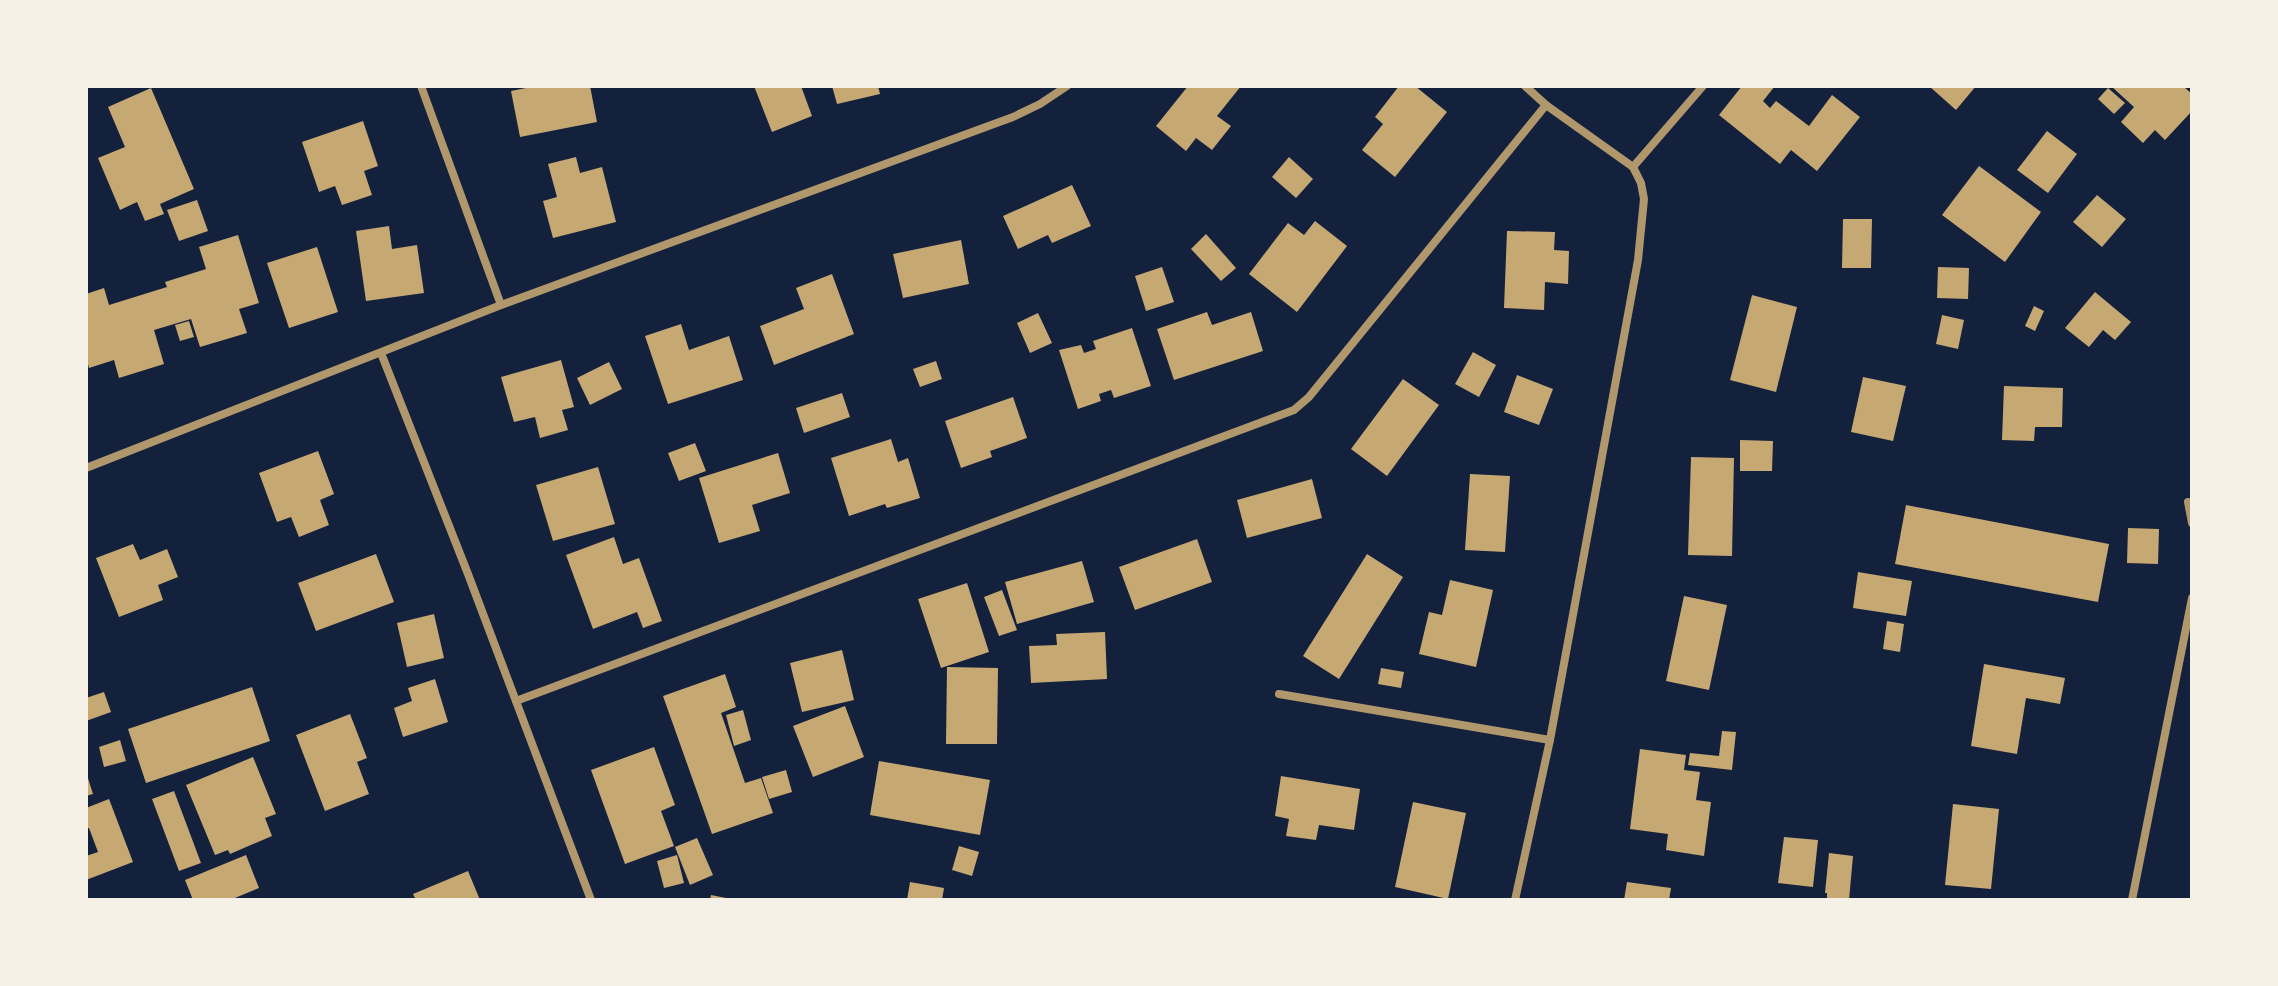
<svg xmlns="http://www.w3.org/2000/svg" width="2278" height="986" font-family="Roboto,sans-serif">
<rect width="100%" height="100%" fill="#14213d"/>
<g fill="#c6a872">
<polygon points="536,86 590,86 597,122 520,137 511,91"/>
<polygon points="754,86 801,86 812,116 772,132"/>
<polygon points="832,86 878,86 880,94 837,104"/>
<polygon points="1188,86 1241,86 1217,116 1231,126 1212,150 1196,138 1186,151 1156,126"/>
<polygon points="1399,86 1415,86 1447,112 1395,177 1362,150 1383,124 1375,117"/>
<polygon points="1742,86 1775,86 1763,101 1770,108 1776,101 1809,126 1832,95 1860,117 1817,171 1791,150 1780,164 1719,115"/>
<polygon points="1929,86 1976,86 1956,110"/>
<polygon points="2111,86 2183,86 2192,94 2192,111 2165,140 2155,130 2143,143 2121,122 2134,107"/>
<polygon points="151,88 194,189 160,204 164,214 145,221 137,202 120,210 98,158 125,147 108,107"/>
<polygon points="2108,88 2125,103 2114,114 2098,99"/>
<polygon points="363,121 378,166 364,171 372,195 342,205 335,186 319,192 302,142"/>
<polygon points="2047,131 2077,154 2048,193 2017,170"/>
<polygon points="576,157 580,173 602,167 616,222 553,238 543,201 557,197 548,164"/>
<polygon points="1289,157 1313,179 1296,198 1272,177"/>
<polygon points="1979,166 2041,212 2005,262 1942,215"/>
<polygon points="1072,185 1091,226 1052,243 1048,235 1018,249 1003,216"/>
<polygon points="2097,195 2126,219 2102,247 2073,222"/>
<polygon points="197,200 208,231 179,241 167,210"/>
<polygon points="1843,219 1872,219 1871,268 1842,268"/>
<polygon points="1315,221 1347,246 1297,312 1249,274 1288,223 1304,235"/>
<polygon points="389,226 392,249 417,245 424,293 366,301 356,231"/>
<polygon points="1507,231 1555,232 1554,250 1569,251 1568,284 1545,282 1544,310 1504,308"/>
<polygon points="1206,234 1236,268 1221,281 1191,249"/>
<polygon points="238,235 259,303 239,309 247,333 200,347 191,319 154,330 164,364 119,378 114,360 89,368 86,357 86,294 104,288 109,305 167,287 165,282 206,269 199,247"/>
<polygon points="961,240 969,284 903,298 893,254"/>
<polygon points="317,247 338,312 289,328 267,263"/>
<polygon points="1162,267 1174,302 1146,311 1135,276"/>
<polygon points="1938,267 1969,268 1968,299 1937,298"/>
<polygon points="832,274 854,334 774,365 760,326 804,309 796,288"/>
<polygon points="2095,292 2131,322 2115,340 2103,330 2089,347 2065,328"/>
<polygon points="1752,295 1797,307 1776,392 1730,380"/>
<polygon points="2034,306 2044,311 2035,331 2025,326"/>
<polygon points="1207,312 1212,325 1251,312 1263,351 1174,380 1157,329"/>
<polygon points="1038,313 1052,343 1030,353 1017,323"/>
<polygon points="1942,315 1964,320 1958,349 1936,344"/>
<polygon points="189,321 194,337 180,341 175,325"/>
<polygon points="681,324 689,350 729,336 743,380 668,404 645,336"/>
<polygon points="1132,328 1151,386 1114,398 1111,390 1099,394 1101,401 1078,409 1059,350 1081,345 1084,353 1096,349 1093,341"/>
<polygon points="1473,352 1496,365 1479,397 1455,384"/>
<polygon points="561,360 574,407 562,410 568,430 540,438 535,417 514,422 501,377"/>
<polygon points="936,361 942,379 920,387 913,369"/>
<polygon points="609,362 622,389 590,405 577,378"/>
<polygon points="1517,375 1553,389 1539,425 1504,412"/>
<polygon points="1863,377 1906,386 1893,441 1851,432"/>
<polygon points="1403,379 1439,405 1387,476 1351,449"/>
<polygon points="2004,386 2063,388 2062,427 2035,427 2034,441 2002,440"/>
<polygon points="842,393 850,417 804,433 796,408"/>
<polygon points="1013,397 1027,438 990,451 992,457 961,468 945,421"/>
<polygon points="891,439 898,462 908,458 920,498 887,508 885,504 849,516 831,458"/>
<polygon points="1740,440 1773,441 1772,471 1740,471"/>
<polygon points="695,443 706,471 679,481 668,453"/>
<polygon points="318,451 334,494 320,500 329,525 299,537 291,517 277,522 259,473"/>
<polygon points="778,453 790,493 752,505 760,531 719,543 699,478"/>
<polygon points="1691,457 1734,458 1732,556 1688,555"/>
<polygon points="598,467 615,524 553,541 536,485"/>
<polygon points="1470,474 1510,476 1505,552 1465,550"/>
<polygon points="1312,479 1322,518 1247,538 1237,500"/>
<polygon points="1906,505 2109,544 2098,602 1895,564"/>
<polygon points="2128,528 2159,529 2158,564 2127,563"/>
<polygon points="614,537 623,564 639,558 662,621 643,628 637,612 593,629 566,555"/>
<polygon points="1197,539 1212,582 1135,610 1119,567"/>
<polygon points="133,544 140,560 167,549 178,577 158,585 163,600 119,617 96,558"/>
<polygon points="376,554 394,602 316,631 298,583"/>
<polygon points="1367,554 1403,577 1339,679 1303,656"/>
<polygon points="1082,561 1094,602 1017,624 1005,582"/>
<polygon points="1858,572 1912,581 1906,616 1853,608"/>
<polygon points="1450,580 1493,590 1476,667 1419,654 1429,612 1442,615"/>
<polygon points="967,583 989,652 941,668 918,599"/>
<polygon points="1002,590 1017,630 999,636 984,597"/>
<polygon points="1684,596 1727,605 1709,690 1666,681"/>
<polygon points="434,614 444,658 407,667 397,623"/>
<polygon points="1887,621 1904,624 1900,652 1883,649"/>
<polygon points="1105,632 1107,679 1031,683 1029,646 1057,645 1056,634"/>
<polygon points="842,650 854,700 802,712 790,663"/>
<polygon points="1984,664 2065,678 2060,704 2026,698 2017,754 1971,746"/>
<polygon points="947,667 998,668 997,744 946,744"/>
<polygon points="1381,668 1404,672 1401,688 1378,684"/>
<polygon points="725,674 736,707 721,713 745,783 761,778 773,813 712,834 663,696"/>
<polygon points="435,679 448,722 403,737 394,708 412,701 408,688"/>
<polygon points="252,687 270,741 146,783 128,729"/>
<polygon points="104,692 111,712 86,721 86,698"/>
<polygon points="845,706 864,757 813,777 793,726"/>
<polygon points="743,710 751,740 734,746 726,715"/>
<polygon points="350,714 367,758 357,762 369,794 325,811 296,735"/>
<polygon points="1722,731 1736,732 1732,770 1688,765 1690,753 1719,756"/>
<polygon points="120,740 126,761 104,767 99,747"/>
<polygon points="654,747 675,805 661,811 674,846 625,864 591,770"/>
<polygon points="1640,749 1686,755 1684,770 1700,772 1696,800 1711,802 1704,856 1666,850 1668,834 1630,829"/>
<polygon points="253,757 276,814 265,818 272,836 230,854 228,850 215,855 186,785"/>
<polygon points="879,761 990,780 980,835 870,815"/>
<polygon points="786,770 792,792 769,799 762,777"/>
<polygon points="86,772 93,794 86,796"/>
<polygon points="1281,776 1360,789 1354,830 1319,825 1316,840 1286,836 1289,819 1275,816"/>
<polygon points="174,791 201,863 179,871 152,799"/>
<polygon points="109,799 133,862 86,880 86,856 98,852 89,828 86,829 86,808"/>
<polygon points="1413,802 1466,813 1448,899 1395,887"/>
<polygon points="1953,804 1999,809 1991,889 1945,885"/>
<polygon points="1784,837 1818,840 1813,887 1778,883"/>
<polygon points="697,838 713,875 690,885 675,847"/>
<polygon points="959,846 979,852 972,876 952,870"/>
<polygon points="1829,853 1853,856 1849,900 1827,900 1827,893 1825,893"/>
<polygon points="246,855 259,888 230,900 193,900 185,880"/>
<polygon points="677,855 684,883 664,888 657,861"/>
<polygon points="468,871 480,900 416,900 413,894"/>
<polygon points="910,882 944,888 942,900 907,900"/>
<polygon points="1627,882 1671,888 1669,900 1624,900"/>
<polygon points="711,895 731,899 730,900 710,900"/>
</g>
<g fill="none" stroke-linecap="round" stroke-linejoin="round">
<g stroke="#b1986c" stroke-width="8">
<polyline points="421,86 501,305"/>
<polyline points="1633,167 1703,86"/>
<polyline points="381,353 468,574 591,900"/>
<polyline points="86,468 501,305 1013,117 1040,104 1067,86"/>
<polyline points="2188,502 2192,523"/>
<polyline points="1279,694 1550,740"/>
<polyline points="516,701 1294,410 1309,397 1546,105"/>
<polyline points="1515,900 1550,740 1638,260 1644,199 1641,183 1633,167 1546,105 1525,86"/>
<polyline points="2132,900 2192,598"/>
</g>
</g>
<rect width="2278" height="986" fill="none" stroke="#f6f1e7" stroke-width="176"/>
</svg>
